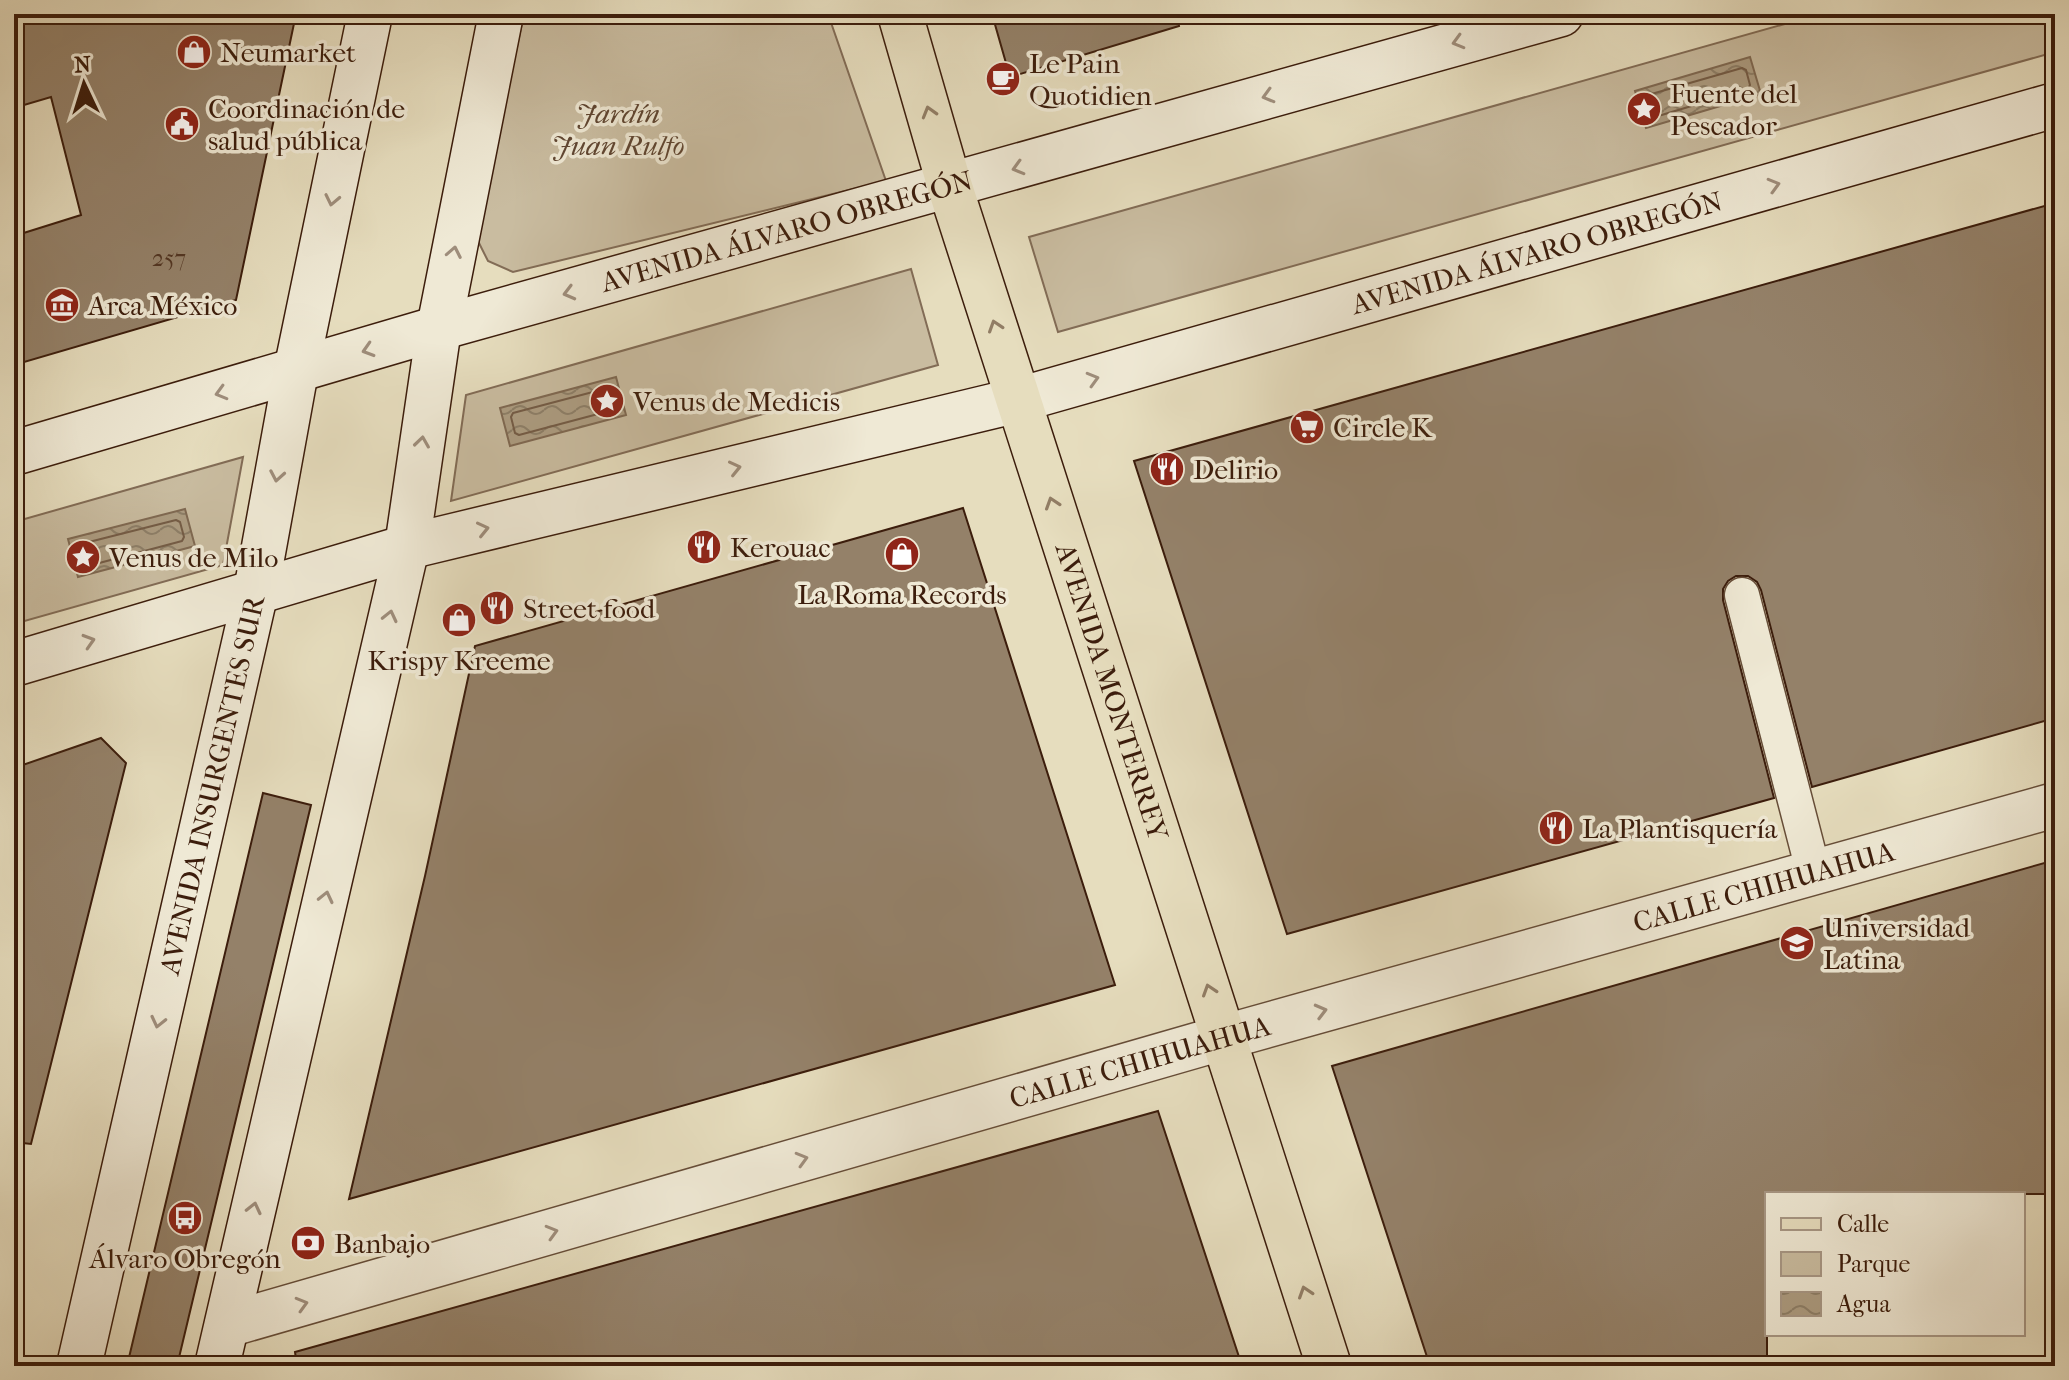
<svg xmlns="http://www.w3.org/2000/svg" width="2069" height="1380" font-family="'IM FELL French Canon',serif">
<defs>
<pattern id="water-waves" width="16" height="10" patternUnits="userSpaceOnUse" patternTransform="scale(2)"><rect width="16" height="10" fill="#ac9c81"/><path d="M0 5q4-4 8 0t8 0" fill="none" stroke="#8d7f68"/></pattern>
</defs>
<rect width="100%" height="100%" fill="#e6ddbe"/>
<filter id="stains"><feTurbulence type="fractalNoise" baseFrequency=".0025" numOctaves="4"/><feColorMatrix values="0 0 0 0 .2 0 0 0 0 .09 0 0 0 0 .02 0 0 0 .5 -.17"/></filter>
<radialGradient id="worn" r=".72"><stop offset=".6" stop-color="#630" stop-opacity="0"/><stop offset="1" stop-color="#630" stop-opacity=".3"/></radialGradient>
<g fill="#c9bca0" stroke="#826c56" stroke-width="2">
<polygon points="524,14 828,14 886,181 513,272 488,261 476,237"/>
<polygon points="1820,14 2055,14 2055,52 1058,332 1029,237"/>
<polygon points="911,269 938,365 451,501 466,395"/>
<polygon points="243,457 223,565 14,624 14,522"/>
</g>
<g fill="url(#water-waves)" stroke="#7f6952" stroke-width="2">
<polygon points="1750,57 1761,94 1646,128 1635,91"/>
<polygon points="616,377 626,415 510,446 500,408"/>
<polygon points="185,509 195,546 78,577 68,539"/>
</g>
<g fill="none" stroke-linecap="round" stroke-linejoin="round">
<g stroke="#745c46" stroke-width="2">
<polygon points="1742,68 1746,70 1750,85 1748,89 1655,117 1651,115 1646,99 1648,95"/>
<polygon points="608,388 611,390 616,406 613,410 519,435 515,433 511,417 513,413"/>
<polygon points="176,520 180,522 184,537 182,541 88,566 83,564 79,548 81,544"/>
</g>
</g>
<g fill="#948169" stroke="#3c1d0c" stroke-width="2">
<polygon points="14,14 296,14 236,300 14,365 14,236 81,215 51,97 14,108"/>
<polygon points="992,14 1177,14 1179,26 1010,77"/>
<polygon points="2055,203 2055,718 1812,787 1761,590 1757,582 1748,576 1736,576 1728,581 1723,589 1723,600 1774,798 1287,934 1134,461"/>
<polygon points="963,508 1115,985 349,1199 425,876 475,646"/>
<polygon points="101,738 126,763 31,1144 14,1142 14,768"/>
<polygon points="263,793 311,805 177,1366 127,1366"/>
<polygon points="2055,860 2055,1194 1767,1194 1767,1366 1430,1366 1332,1066"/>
<polygon points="1158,1111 1242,1366 297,1366 295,1352"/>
</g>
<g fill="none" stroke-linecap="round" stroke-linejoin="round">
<g stroke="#664d38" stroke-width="37">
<polyline id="service" points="1742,595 1814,874"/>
</g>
<g stroke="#664d38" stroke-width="47">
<g id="minor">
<path id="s1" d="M 227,1325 L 1225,1037 L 2055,805"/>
</g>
</g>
<g stroke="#3c1d0c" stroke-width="47">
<g id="secondary">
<path id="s2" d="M 14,453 L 439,328 L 1561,14"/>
<path id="s3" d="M 14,664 L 407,547 L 1018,400 L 2055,105"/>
<path id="s4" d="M 79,1366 L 256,591 L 296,371 L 370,14"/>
<polyline points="217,1366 407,547 439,328 501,14"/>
</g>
</g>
<g stroke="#3c1d0c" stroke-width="47">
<g id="primary">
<path id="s5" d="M 900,14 L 950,187 L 1329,1366"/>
</g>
</g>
<use href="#service" stroke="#efe9d5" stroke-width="34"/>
<use href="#minor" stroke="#efe9d5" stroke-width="44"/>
<use href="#secondary" stroke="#efe9d5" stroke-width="44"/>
<use href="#primary" stroke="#e6ddbe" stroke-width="44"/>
</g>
<defs><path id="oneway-chevron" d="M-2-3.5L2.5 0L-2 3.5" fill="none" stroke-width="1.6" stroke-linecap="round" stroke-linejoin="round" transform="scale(2)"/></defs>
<g stroke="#9e8d7b">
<use href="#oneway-chevron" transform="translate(1458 42) rotate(164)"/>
<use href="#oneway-chevron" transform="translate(1268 96) rotate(164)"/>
<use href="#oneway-chevron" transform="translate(1018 168) rotate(164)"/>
<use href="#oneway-chevron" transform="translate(1774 185) rotate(-16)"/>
<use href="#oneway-chevron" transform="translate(332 200) rotate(102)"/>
<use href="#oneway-chevron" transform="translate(454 252) rotate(-79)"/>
<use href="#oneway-chevron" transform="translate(569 293) rotate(165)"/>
<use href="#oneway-chevron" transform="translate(368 350) rotate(163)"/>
<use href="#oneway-chevron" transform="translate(1093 379) rotate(-16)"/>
<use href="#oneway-chevron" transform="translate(221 393) rotate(164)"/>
<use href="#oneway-chevron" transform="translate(422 442) rotate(-82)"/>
<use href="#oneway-chevron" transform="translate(735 468) rotate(-13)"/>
<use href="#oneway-chevron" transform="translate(277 476) rotate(100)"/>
<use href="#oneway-chevron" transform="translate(483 529) rotate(-13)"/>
<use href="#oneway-chevron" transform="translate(390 616) rotate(-77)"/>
<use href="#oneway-chevron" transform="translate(89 641) rotate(-17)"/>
<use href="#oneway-chevron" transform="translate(326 897) rotate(-77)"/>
<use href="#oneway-chevron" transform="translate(1321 1011) rotate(-15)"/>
<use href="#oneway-chevron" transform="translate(158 1022) rotate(103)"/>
<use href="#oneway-chevron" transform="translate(802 1159) rotate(-16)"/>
<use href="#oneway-chevron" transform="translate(254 1208) rotate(-77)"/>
<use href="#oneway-chevron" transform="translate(552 1232) rotate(-16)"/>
<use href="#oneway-chevron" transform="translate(302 1304) rotate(-16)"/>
</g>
<g stroke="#917d65">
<use href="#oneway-chevron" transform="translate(929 112) rotate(-106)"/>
<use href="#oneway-chevron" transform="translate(995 326) rotate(-108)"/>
<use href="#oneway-chevron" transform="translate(1052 503) rotate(-108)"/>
<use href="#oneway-chevron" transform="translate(1209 990) rotate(-108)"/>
<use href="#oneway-chevron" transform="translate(1305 1292) rotate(-108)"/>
</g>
<defs>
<g id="shop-disc" transform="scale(1.8)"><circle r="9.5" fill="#8f2418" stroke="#efe9d5"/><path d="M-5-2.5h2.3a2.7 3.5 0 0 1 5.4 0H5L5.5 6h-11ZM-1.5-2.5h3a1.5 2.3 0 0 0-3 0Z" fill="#fff"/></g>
<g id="cafe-disc" transform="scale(1.8)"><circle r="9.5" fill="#8f2418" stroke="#efe9d5"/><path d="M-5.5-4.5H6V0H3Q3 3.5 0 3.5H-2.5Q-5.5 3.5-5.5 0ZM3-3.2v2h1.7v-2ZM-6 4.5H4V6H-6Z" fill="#fff"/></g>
<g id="sight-disc" transform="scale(1.8)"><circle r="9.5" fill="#8f2418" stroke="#efe9d5"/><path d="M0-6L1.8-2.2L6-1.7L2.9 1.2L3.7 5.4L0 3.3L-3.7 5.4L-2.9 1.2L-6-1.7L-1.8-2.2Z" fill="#fff"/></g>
<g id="civic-disc" transform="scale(1.8)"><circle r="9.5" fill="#8f2418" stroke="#efe9d5"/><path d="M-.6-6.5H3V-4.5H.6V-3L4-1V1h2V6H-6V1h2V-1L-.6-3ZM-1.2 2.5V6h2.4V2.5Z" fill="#fff"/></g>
<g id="museum-disc" transform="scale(1.8)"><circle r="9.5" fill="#8f2418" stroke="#efe9d5"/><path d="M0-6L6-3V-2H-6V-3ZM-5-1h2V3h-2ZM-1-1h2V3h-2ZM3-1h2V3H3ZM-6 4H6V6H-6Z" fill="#fff"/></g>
<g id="supermarket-disc" transform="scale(1.8)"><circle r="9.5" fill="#8f2418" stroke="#efe9d5"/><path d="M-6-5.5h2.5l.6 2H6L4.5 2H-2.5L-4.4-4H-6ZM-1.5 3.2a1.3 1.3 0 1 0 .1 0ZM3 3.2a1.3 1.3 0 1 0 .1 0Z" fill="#fff"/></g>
<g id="restaurant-disc" transform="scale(1.8)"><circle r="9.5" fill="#8f2418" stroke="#efe9d5"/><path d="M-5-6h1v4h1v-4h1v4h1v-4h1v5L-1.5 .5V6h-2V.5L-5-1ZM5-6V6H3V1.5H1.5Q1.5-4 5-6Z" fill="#fff"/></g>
<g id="university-disc" transform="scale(1.8)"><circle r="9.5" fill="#8f2418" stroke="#efe9d5"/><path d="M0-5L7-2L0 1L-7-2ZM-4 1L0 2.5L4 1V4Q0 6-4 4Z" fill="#fff"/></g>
<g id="bus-disc" transform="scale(1.8)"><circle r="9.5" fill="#8f2418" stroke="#efe9d5"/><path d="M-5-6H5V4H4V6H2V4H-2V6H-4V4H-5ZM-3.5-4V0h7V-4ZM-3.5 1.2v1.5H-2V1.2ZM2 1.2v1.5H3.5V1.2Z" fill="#fff"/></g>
<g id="bank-disc" transform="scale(1.8)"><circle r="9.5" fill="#8f2418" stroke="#efe9d5"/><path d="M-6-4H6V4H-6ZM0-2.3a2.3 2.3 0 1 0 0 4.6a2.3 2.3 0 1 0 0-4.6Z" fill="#fff"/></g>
</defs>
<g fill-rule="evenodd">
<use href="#shop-disc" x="194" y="52"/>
<use href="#cafe-disc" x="1003" y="79"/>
<use href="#sight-disc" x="1644" y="109"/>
<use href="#civic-disc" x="182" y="124"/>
<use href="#museum-disc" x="62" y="305"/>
<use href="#sight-disc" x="607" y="401"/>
<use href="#supermarket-disc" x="1307" y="427"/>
<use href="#restaurant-disc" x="1167" y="469"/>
<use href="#restaurant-disc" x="704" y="547"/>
<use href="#shop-disc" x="902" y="554"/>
<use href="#sight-disc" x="83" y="557"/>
<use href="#restaurant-disc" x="497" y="608"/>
<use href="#shop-disc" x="459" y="620"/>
<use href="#restaurant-disc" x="1556" y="828"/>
<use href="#university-disc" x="1797" y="943"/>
<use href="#bus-disc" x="185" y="1218"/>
<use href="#bank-disc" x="308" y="1243"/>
</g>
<g text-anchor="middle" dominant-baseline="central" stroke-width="7" stroke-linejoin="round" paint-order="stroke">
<g font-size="24" fill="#523623">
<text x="169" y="258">257</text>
</g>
<g font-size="28" fill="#3c1d0c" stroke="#efe9d5" text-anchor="start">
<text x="220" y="52">Neumarket</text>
<text x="1029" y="63">Le Pain<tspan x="1029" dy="32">Quotidien</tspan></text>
<text x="1670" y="93">Fuente del<tspan x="1670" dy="32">Pescador</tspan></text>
<text x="208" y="108">Coordinación de<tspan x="208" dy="32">salud pública</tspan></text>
<text x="88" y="305">Arca México</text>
<text x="633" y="401">Venus de Medicis</text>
<text x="1333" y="427">Circle K</text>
<text x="1193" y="469">Delirio</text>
<text x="730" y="547">Kerouac</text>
<text x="109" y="557">Venus de Milo</text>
<text x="902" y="594" text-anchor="middle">La Roma Records</text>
<text x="523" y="608">Street food</text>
<text x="459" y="660" text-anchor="middle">Krispy Kreeme</text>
<text x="1582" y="828">La Plantisquería</text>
<text x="1823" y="927">Universidad<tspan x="1823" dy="32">Latina</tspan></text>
<text x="334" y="1243">Banbajo</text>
<text x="185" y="1258" text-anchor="middle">Álvaro Obregón</text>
</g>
<g font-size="28" font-style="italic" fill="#5f4531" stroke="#efe9d5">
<text x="618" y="113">Jardín<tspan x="618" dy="32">Juan Rulfo</tspan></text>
</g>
<g font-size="28" fill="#3c1d0c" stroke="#efe9d5">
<text stroke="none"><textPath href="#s2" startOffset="804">AVENIDA ÁLVARO OBREGÓN</textPath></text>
<text stroke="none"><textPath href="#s3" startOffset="1578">AVENIDA ÁLVARO OBREGÓN</textPath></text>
<text stroke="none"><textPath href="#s5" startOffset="710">AVENIDA MONTERREY</textPath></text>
<text stroke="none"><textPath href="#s4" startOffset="596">AVENIDA INSURGENTES SUR</textPath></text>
<text stroke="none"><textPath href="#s1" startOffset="1598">CALLE CHIHUAHUA</textPath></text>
<text stroke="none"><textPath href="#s1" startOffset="950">CALLE CHIHUAHUA</textPath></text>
</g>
</g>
<rect width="2069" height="1380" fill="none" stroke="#e6ddbe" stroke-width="48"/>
<rect x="16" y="16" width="2037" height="1348" fill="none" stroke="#3c1d0c" stroke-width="4"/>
<rect x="24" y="24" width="2021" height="1332" fill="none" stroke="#3c1d0c" stroke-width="2"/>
<rect x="1765" y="1192" width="260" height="144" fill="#efe9d5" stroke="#a79785" stroke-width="2"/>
<rect x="1781" y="1218" width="40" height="12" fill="#e6ddbe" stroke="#a79785" stroke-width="2"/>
<text x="1837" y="1232" font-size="24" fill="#3c1d0c">Calle</text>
<rect x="1781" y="1252" width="40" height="24" fill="#c9bca0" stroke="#a79785" stroke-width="2"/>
<text x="1837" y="1272" font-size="24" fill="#3c1d0c">Parque</text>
<rect x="1781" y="1292" width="40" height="24" fill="url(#water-waves)" stroke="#a79785" stroke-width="2"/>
<text x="1837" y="1312" font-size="24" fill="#3c1d0c">Agua</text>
<g transform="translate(84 84) rotate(356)" stroke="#efe9d5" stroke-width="6" paint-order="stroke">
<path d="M0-6L14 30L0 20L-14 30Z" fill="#3c1d0c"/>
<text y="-12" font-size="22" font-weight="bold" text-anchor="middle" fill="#3c1d0c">N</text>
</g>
<rect width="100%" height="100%" filter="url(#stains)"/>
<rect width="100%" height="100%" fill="url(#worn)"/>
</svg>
